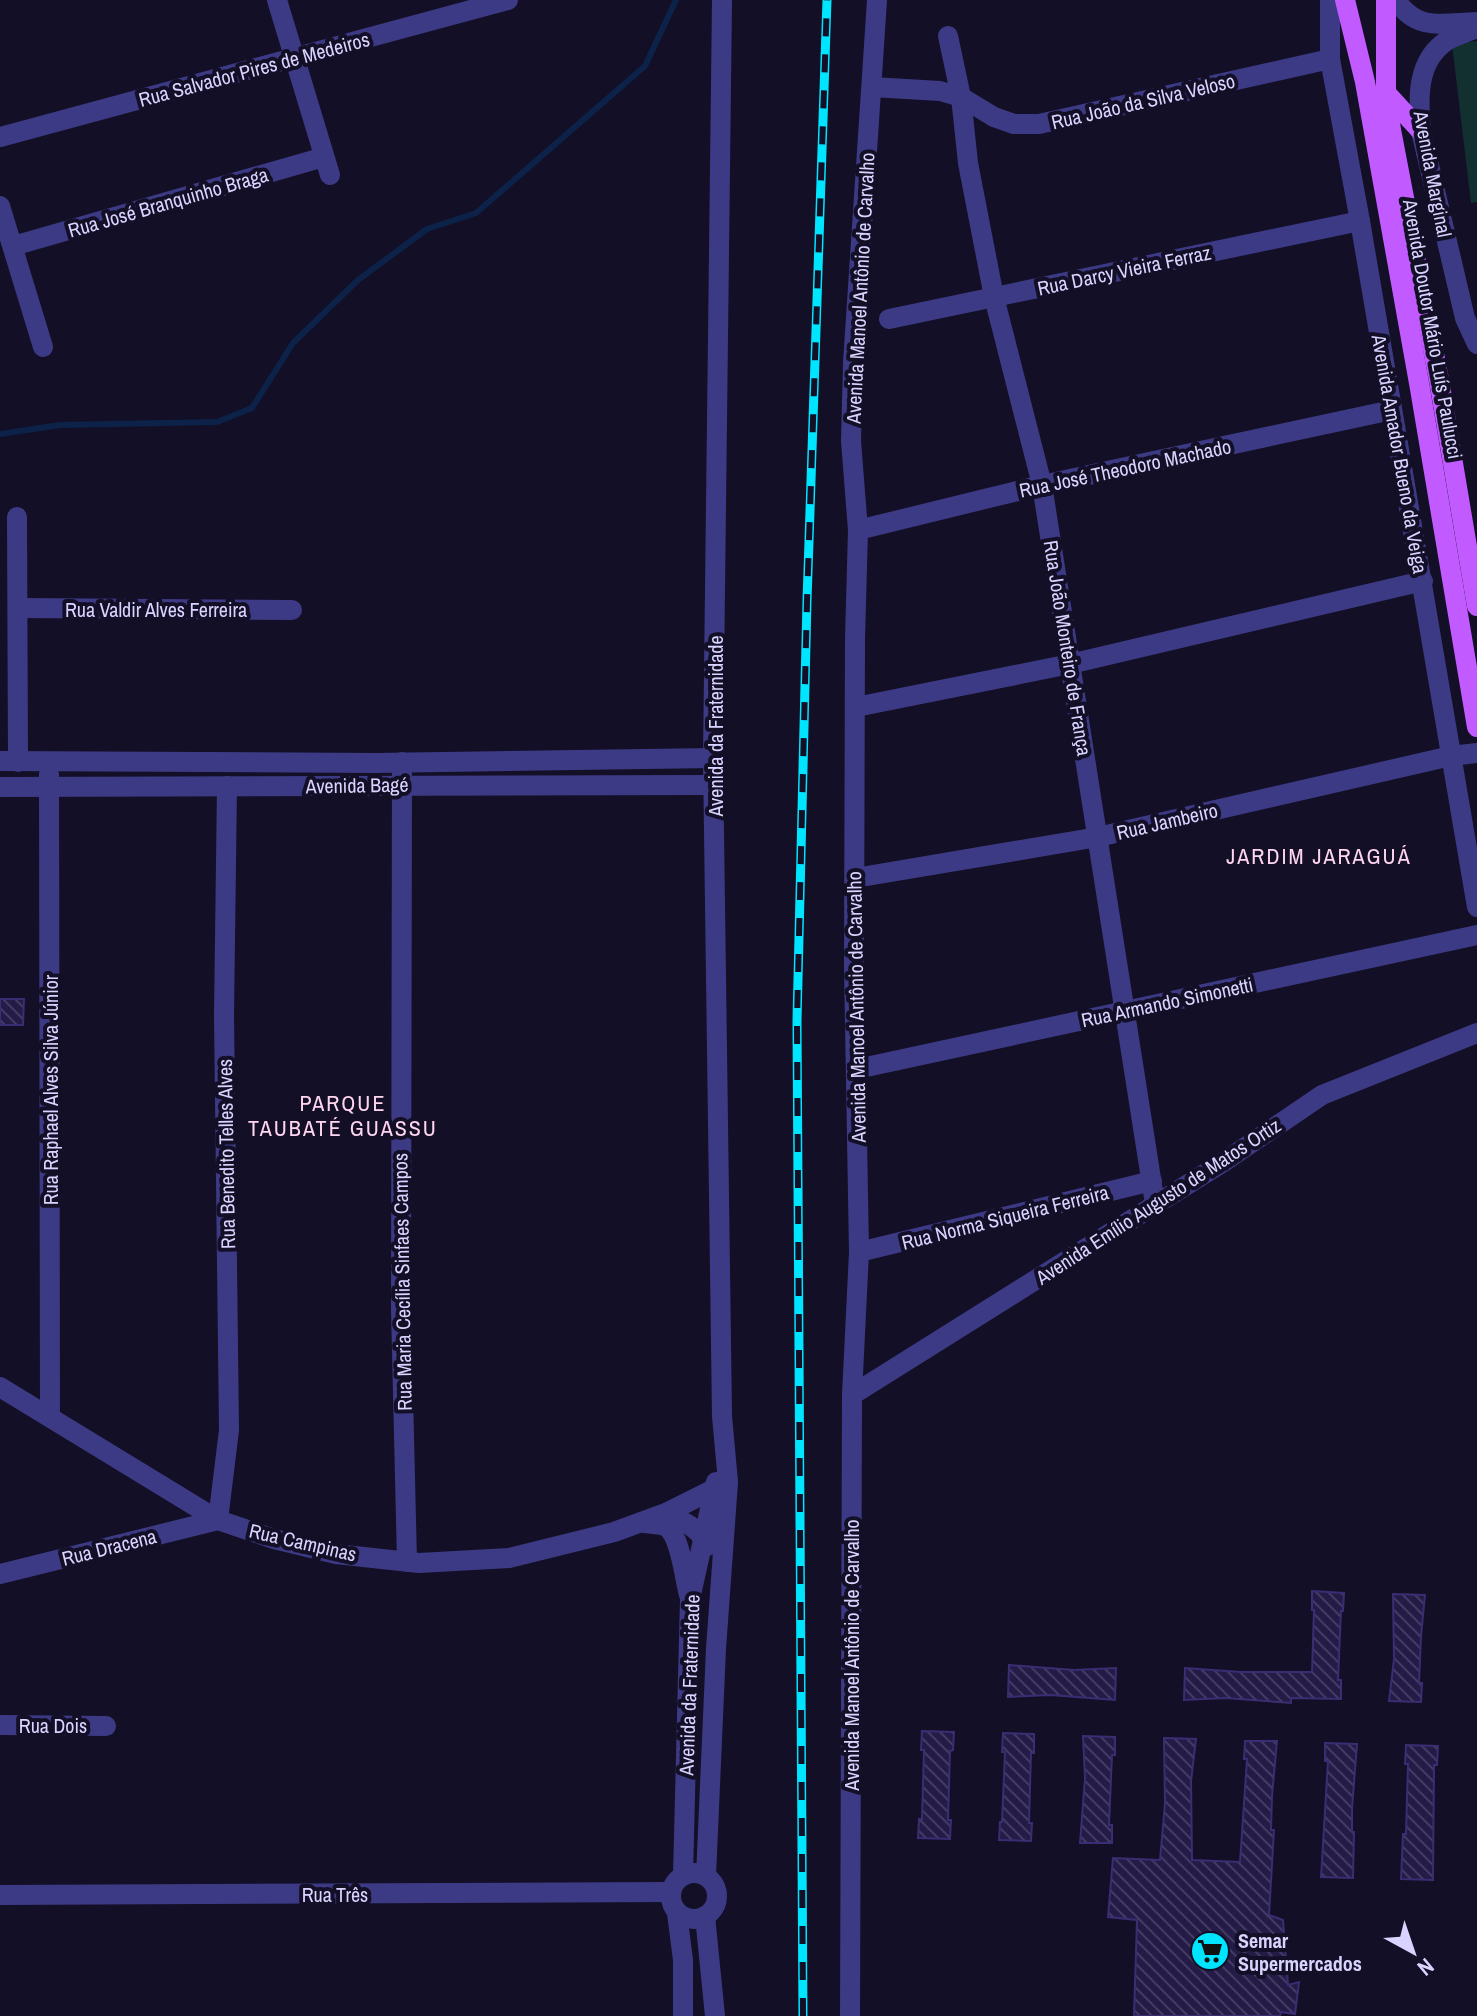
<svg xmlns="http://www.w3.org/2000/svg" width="1477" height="2016" font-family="'Archivo Narrow',sans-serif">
<defs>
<pattern id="building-back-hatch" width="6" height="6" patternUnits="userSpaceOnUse" patternTransform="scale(2)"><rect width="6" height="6" fill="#241b47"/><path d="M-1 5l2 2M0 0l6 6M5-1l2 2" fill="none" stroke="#433b63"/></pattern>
</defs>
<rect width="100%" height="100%" fill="#130f26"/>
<polygon fill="#12302f" points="1477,41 1477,202 1471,203 1452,44"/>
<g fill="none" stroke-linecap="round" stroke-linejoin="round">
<polyline stroke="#0c2248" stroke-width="6" points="0,434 60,425 217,422 252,408 293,343 358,280 427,229 476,213 645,66 676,0"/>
</g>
<g fill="url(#building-back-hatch)" stroke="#3b2d73" stroke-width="2">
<polygon points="0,999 24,999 23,1025 0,1025"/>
<polygon points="1312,1591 1344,1593 1343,1611 1341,1611 1338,1680 1341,1680 1341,1699 1291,1698 1291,1703 1226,1698 1184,1700 1185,1668 1241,1672 1312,1672 1314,1610 1312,1610"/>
<polygon points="1393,1594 1425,1595 1421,1636 1419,1683 1422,1683 1421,1702 1389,1701 1394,1659"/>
<polygon points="1009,1665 1074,1670 1116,1668 1115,1700 1050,1695 1008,1697"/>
<polygon points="922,1731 954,1732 953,1750 950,1751 948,1820 951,1820 950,1839 918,1838 919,1819 922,1819 924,1750 921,1750"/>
<polygon points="1003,1733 1034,1734 1034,1753 1031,1753 1029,1823 1032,1823 1031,1841 999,1840 1000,1822 1002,1822 1005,1752 1002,1752"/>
<polygon points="1083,1736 1115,1737 1115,1755 1112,1755 1109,1825 1112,1825 1112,1843 1080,1843 1085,1778"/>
<polygon points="1164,1738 1196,1739 1191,1781 1192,1860 1240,1862 1247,1759 1244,1759 1245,1741 1277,1741 1272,1796 1271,1830 1274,1830 1269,1915 1283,1920 1288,1985 1299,1982 1295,2014 1281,2012 1280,2016 1134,2016 1137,1920 1108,1917 1113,1858 1160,1860 1165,1803"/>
<polygon points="1325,1743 1357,1744 1352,1809 1352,1832 1354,1832 1353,1878 1321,1877 1328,1761 1325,1761"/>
<polygon points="1406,1745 1438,1746 1437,1765 1434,1765 1433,1880 1401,1879 1403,1834 1406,1834 1408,1764 1405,1764"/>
</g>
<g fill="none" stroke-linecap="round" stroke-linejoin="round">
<g stroke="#3d3a85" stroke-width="20">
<polyline points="277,0 330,175"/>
<polyline points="1330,0 1330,59 1360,221 1477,907"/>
<path d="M 1396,0 C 1417,32 1443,23 1477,22"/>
<path d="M 1477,28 C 1468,32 1457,35 1448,40 C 1416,60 1418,99 1421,131 L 1465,318 L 1477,344"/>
<polyline points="948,36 961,97 968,163 994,297 1042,485 1155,1204"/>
<polyline points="872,87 940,91 961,97 994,117 1014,124 1039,124 1330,59"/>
<polyline points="0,137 508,0"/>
<polyline points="0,206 43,347"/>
<polyline points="13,246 324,157"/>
<polyline points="889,319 1360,221"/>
<polyline points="17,517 18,762"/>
<polyline points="858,530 1042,485 1392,410"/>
<polyline points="19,608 292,610"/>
<polyline points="856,707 1070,664 1423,581"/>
<polyline points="0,761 376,763 713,758"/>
<polyline points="402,762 401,1309 407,1562"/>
<polyline points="49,774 50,1417"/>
<polyline points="0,787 714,785"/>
<polyline points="855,878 1098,837 1451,756 1477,753"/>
<polyline points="857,1069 1477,935"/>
<polyline points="859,1252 1152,1181"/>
<polyline points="0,1387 218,1520 274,1539 336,1554 419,1563 509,1558 614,1532 666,1513 728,1482"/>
<polyline points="852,1395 1225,1161 1322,1095 1477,1033"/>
<path d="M 666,1513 C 682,1521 701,1528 707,1546"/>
<path d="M 644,1523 C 650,1524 659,1524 665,1526 C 681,1534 684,1578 689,1595"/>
<polyline points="0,1574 218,1520 229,1430 224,1015 227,786"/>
<polyline points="0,1725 106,1726"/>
<circle cx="694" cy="1896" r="23"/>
<polyline points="683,1875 690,1599 716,1482"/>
<polyline points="706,1876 716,1649 728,1482 722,1416 713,758 722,0"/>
<polyline points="0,1895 670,1892"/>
<polyline points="677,1913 683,1960 683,2016"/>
<polyline points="705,1916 715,2016"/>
<polyline points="850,2016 852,1395 859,1252 854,965 855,639 858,530 851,441 853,363 877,0"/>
</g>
<g stroke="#c25bff" stroke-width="20">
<polyline points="1345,0 1365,82 1419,383 1477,727"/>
<polyline points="1386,0 1386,93 1391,130 1439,380 1477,606"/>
<polyline points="1386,93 1421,131"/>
</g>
<g stroke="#00e5ff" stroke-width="9">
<polyline id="rail" points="803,2016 797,1021 807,601 827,0"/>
</g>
<use href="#rail" stroke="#130f26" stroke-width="6" stroke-dasharray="18" stroke-linecap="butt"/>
</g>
<defs>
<g id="supermarket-disc" transform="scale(2)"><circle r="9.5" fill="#00e5ff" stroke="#130f26"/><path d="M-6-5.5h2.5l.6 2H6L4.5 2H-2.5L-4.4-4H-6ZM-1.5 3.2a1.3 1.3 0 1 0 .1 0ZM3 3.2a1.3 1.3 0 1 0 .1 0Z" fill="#111"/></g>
</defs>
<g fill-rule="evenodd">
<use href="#supermarket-disc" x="1210" y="1951"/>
</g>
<g text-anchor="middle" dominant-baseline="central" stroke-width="8" stroke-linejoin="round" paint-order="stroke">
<g font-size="20" fill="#d9d4ff" stroke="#130f26">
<text transform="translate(254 69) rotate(-15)">Rua Salvador Pires de Medeiros</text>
<text transform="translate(1143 101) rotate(-13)">Rua João da Silva Veloso</text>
<text transform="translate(1433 174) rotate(79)">Avenida Marginal</text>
<text transform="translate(168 202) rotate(-16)">Rua José Branquinho Braga</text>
<text transform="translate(1124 270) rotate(-12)">Rua Darcy Vieira Ferraz</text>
<text transform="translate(860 288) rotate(-87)">Avenida Manoel Antônio de Carvalho</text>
<text transform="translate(1433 329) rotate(80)">Avenida Doutor Mário Luís Paulucci</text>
<text transform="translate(1400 454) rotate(80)">Avenida Amador Bueno da Veiga</text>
<text transform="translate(1125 468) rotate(-12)">Rua José Theodoro Machado</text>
<text x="156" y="609">Rua Valdir Alves Ferreira</text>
<text transform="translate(1068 648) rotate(81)">Rua João Monteiro de França</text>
<text transform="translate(715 726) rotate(-90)">Avenida da Fraternidade</text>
<text transform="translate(357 785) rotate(-1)">Avenida Bagé</text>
<text transform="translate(1167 821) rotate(-13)">Rua Jambeiro</text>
<text transform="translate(1167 1002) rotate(-12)">Rua Armando Simonetti</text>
<text transform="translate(856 1007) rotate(-91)">Avenida Manoel Antônio de Carvalho</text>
<text transform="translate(50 1090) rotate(-90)">Rua Raphael Alves Silva Júnior</text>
<text transform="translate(226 1154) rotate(-91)">Rua Benedito Telles Alves</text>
<text transform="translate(1158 1201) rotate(-33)">Avenida Emílio Augusto de Matos Ortiz</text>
<text transform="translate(1005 1217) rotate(-14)">Rua Norma Siqueira Ferreira</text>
<text transform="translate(402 1282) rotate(-91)">Rua Maria Cecília Sinfaes Campos</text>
<text transform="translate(303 1542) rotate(13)">Rua Campinas</text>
<text transform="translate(109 1547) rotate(-14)">Rua Dracena</text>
<text transform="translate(851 1655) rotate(-90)">Avenida Manoel Antônio de Carvalho</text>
<text transform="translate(689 1685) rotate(-88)">Avenida da Fraternidade</text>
<text x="53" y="1725">Rua Dois</text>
<text x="335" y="1894">Rua Três</text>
</g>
<g font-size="20" font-weight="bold" fill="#d9d4ff" stroke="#130f26" text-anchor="start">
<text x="1238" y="1940">Semar<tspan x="1238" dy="23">Supermercados</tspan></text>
</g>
<g font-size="22" letter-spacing="2" fill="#ffd6f0" stroke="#130f26">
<text x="1319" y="856">JARDIM JARAGUÁ</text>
<text x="343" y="1103">PARQUE<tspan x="343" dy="25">TAUBATÉ GUASSU</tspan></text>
</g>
</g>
<g transform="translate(1413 1952) rotate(140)" stroke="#130f26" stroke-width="6" paint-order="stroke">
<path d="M0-6L14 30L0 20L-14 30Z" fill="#d9d4ff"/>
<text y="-12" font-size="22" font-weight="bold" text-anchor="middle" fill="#d9d4ff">N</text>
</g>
</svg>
